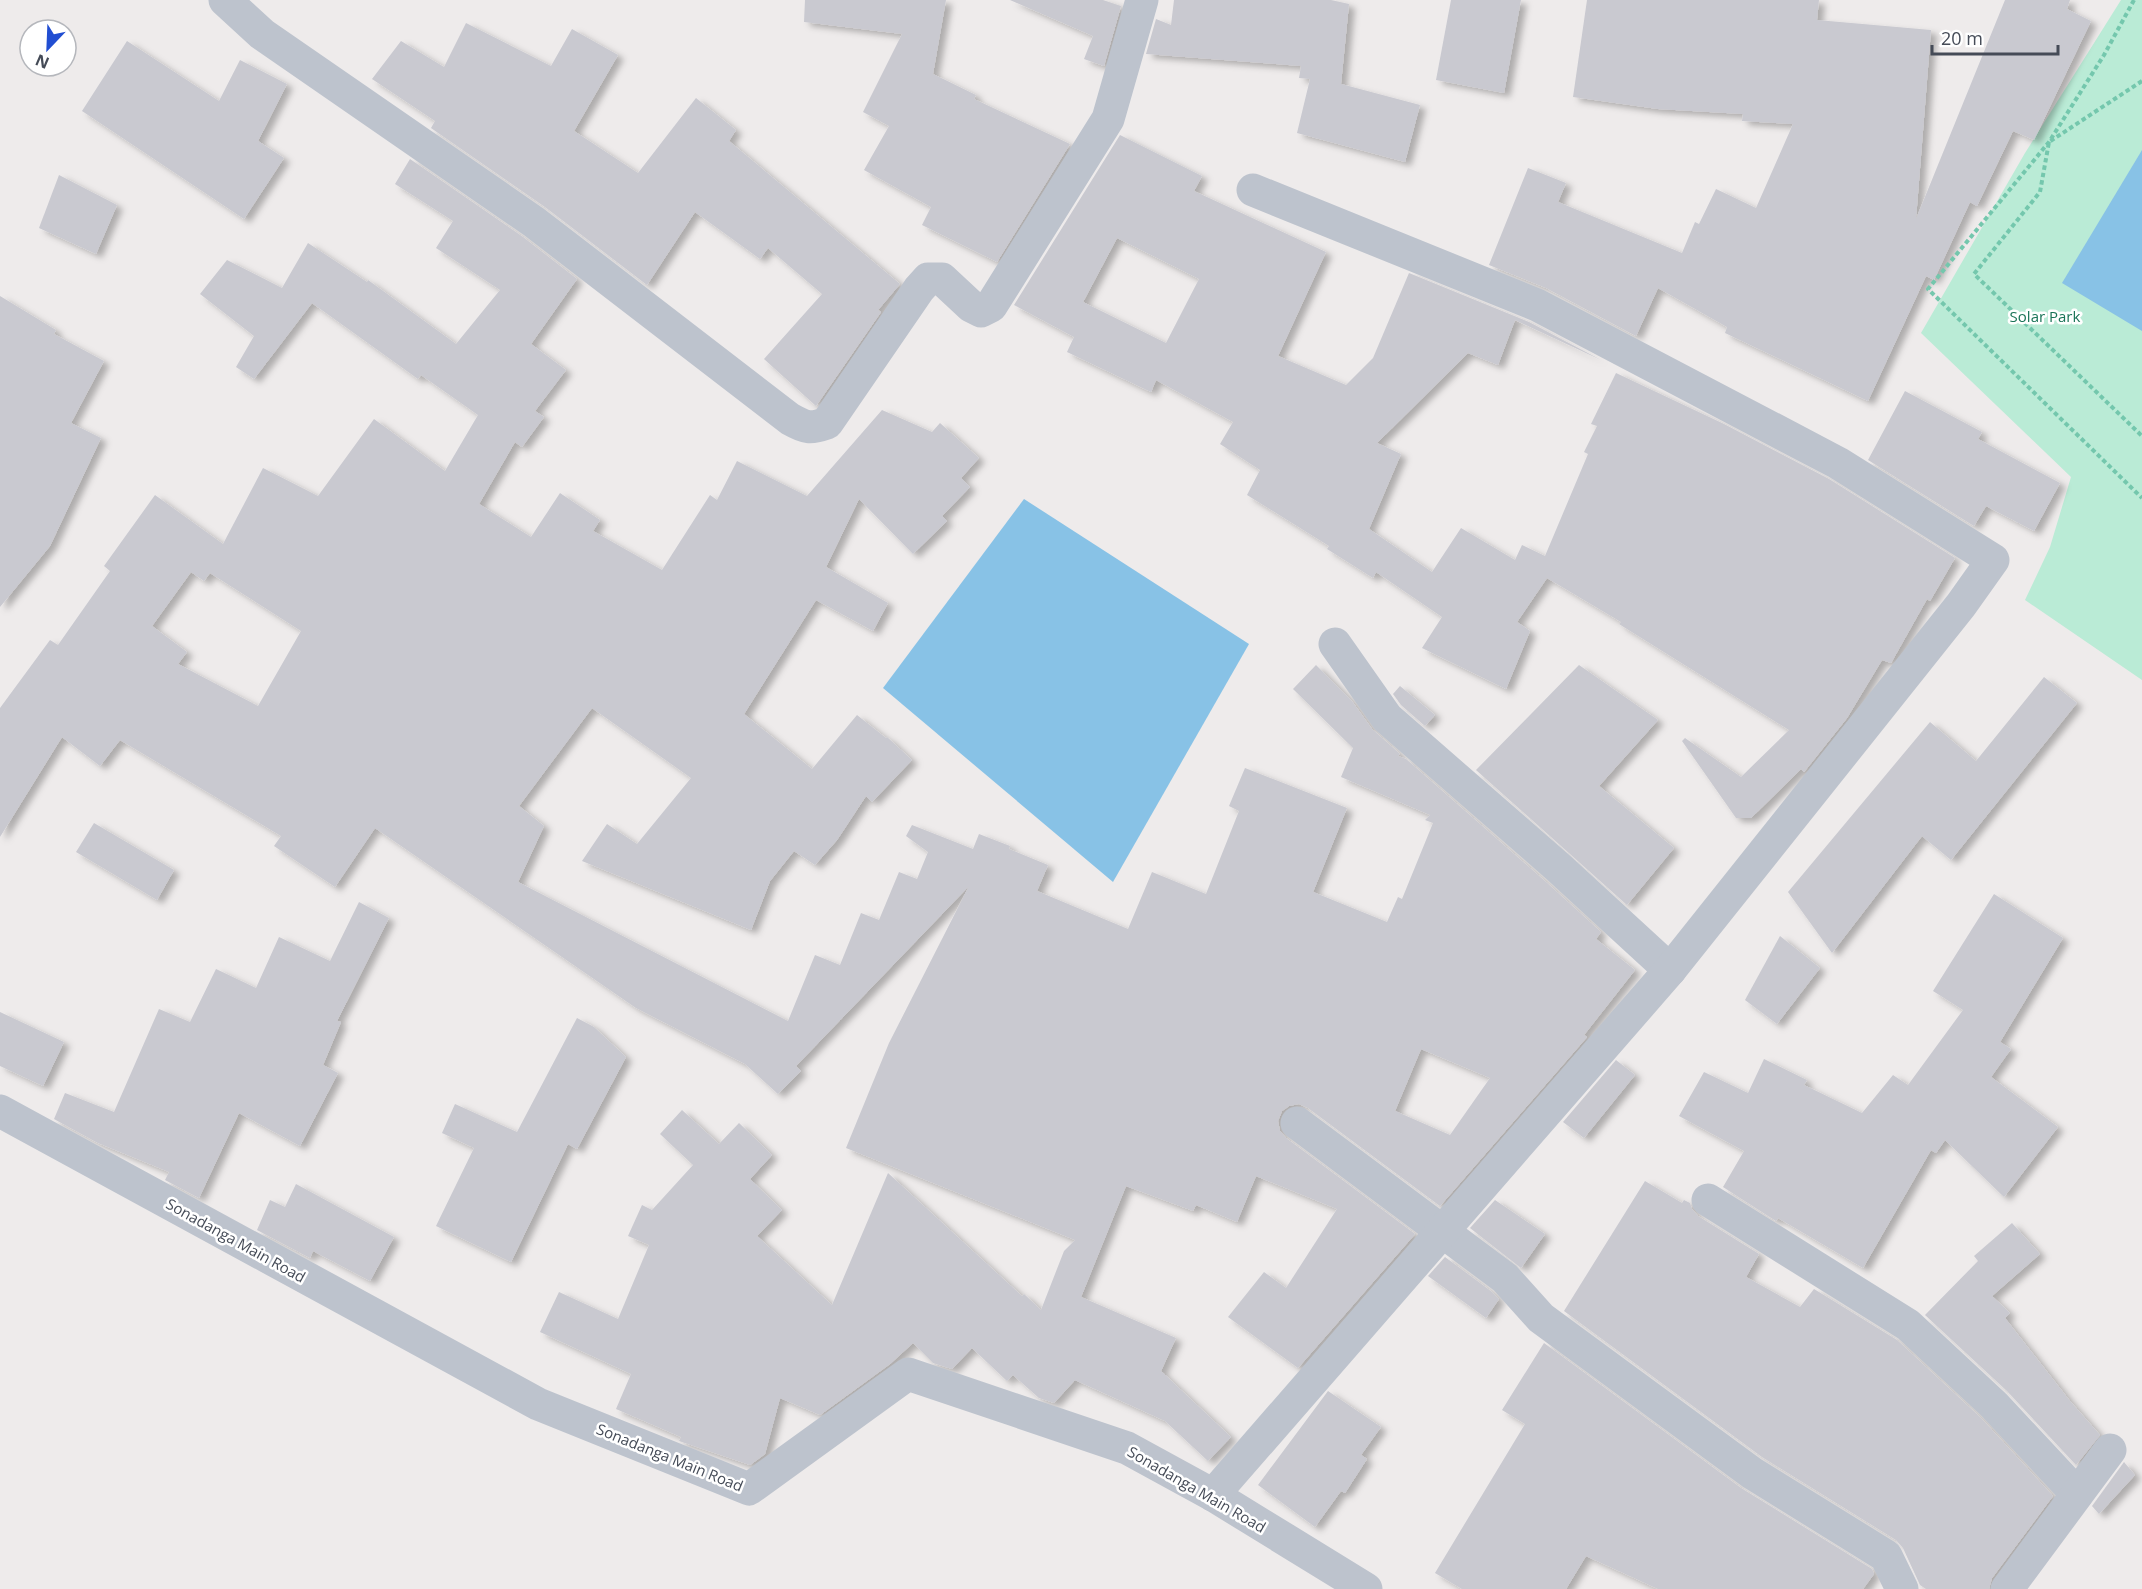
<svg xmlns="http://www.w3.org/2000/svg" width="2142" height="1589" font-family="'Open Sans',sans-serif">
<defs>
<filter id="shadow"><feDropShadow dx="6" dy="4" stdDeviation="3" flood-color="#0004"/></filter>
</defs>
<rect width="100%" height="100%" fill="#eeebeb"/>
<polygon fill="#baebd6" points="2121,0 2142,0 2142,680 2025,600 2050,547 2071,477 1921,333 2025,153"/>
<g fill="#88c2e6">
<polygon points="2142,150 2142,331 2062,283"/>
<polygon points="1024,499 1249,644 1113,882 883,688"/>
</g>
<g fill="#c9c9d0" fill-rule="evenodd" filter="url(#shadow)">
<polygon points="805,0 946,0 933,74 976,95 974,99 1070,144 997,262 922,225 931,207 864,170 889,126 863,112 902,34 804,22"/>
<polygon points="1010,0 1103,0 1121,6 1104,66 1084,59 1093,36"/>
<polygon points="1174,0 1331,0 1349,4 1341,84 1420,105 1405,162 1297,133 1310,79 1299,78 1301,66 1146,54 1156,19 1171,25"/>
<polygon points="1451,0 1521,0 1504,93 1436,80"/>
<polygon points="1587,0 1819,0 1817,20 1931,30 1916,219 2005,0 2070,0 2067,9 2091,21 2034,140 2013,131 1977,206 1970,202 1934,280 1926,276 1868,401 1725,333 1727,327 1658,288 1636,336 1546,288 1489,265 1528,168 1566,183 1558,202 1682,253 1695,222 1699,224 1716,189 1756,208 1793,124 1742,121 1743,114 1658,109 1573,97"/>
<polygon points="466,23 551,66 572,29 618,55 574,131 638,173 696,98 736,130 729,141 900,284 878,310 881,312 816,406 764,359 822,294 768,248 760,259 695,212 647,285 545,207 431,128 435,121 372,79 401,41 444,67"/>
<polygon points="127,41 219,101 240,60 287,84 258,141 284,158 244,219 82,111"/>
<path d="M 1120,135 L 1202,176 L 1194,191 L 1326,252 L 1278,356 L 1346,385 L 1373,358 L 1409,273 L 1529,322 L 1601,360 L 1515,320 L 1498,365 L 1468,353 L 1377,443 L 1401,454 L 1369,529 L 1432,572 L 1461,528 L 1515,560 L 1522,545 L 1545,556 L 1588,454 L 1584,452 L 1597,426 L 1591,424 L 1616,373 L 1724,424 L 1829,479 L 1955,558 L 1930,601 L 1927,599 L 1891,663 L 1882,660 L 1847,718 L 1804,772 L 1801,769 L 1751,818 L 1736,818 L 1682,741 L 1685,738 L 1741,777 L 1789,730 L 1619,624 L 1621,622 L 1547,578 L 1517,622 L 1530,631 L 1506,689 L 1422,648 L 1442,617 L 1376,572 L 1373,578 L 1327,549 L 1329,546 L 1247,495 L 1260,470 L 1220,444 L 1233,422 L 1156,380 L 1151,392 L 1067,352 L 1074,337 L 1014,305 ZM 1117,238 L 1199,279 L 1166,343 L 1083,302 Z"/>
<path d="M 410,159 L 523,237 L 577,279 L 531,344 L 566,370 L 535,411 L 544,417 L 522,447 L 515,442 L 479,504 L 531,537 L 560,493 L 600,520 L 593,531 L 662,570 L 710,495 L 717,500 L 737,461 L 807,496 L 882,410 L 932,432 L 940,423 L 979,458 L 961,478 L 970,487 L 942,516 L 947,521 L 913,554 L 859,499 L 826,567 L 888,603 L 873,631 L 816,600 L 744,714 L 812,769 L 857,715 L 886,738 L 887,737 L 912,760 L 872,802 L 866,796 L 837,840 L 815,865 L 794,851 L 770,881 L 751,930 L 582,861 L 607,824 L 637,844 L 691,778 L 592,708 L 519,806 L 544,826 L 518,882 L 788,1021 L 815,955 L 840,965 L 861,913 L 879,920 L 899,872 L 917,879 L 928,852 L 906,836 L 912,825 L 973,849 L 979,834 L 1010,846 L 1009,849 L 1048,865 L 1037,891 L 1128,929 L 1152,872 L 1206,894 L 1239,811 L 1229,806 L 1245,768 L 1347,808 L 1313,892 L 1387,922 L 1398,897 L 1402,899 L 1433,823 L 1425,820 L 1430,815 L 1341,777 L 1353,748 L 1293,689 L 1316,665 L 1351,700 L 1372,729 L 1400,754 L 1398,756 L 1406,759 L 1546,882 L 1601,932 L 1596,939 L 1635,970 L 1584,1035 L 1587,1037 L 1440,1206 L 1308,1108 L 1299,1104 L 1289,1106 L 1282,1111 L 1278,1121 L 1280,1131 L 1286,1138 L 1415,1234 L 1298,1368 L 1228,1317 L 1264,1272 L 1286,1288 L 1337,1209 L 1256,1176 L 1237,1222 L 1196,1205 L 1193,1211 L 1126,1186 L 1081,1297 L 1176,1338 L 1161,1371 L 1231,1437 L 1208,1461 L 1165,1421 L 1075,1380 L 1054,1403 L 1039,1398 L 1013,1375 L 1007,1381 L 972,1348 L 952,1369 L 933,1363 L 913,1343 L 890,1364 L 820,1415 L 780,1398 L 765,1454 L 750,1465 L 679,1441 L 681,1437 L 616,1409 L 631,1374 L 540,1332 L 559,1292 L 618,1319 L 649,1245 L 628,1236 L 642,1205 L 652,1210 L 693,1165 L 660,1134 L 682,1110 L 719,1144 L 739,1123 L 772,1155 L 750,1179 L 782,1210 L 757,1236 L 832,1305 L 888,1173 L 1022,1296 L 1024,1294 L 1041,1310 L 1064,1251 L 1075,1240 L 846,1148 L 889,1043 L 969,886 L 796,1066 L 801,1071 L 778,1094 L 745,1064 L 636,1008 L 375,828 L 335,887 L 274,846 L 281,836 L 120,740 L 100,766 L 62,737 L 0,837 L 0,708 L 50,640 L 58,645 L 110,571 L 104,566 L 155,495 L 223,544 L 263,468 L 318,496 L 374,419 L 445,471 L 478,415 L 421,375 L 418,379 L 312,303 L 254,379 L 236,367 L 254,336 L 200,294 L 227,260 L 282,288 L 308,243 L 367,282 L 368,280 L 456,344 L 500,290 L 436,248 L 453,221 L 395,184 ZM 191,572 L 204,581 L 210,573 L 301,631 L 258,706 L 178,664 L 187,652 L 152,626 ZM 1421,1049 L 1490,1078 L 1450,1135 L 1395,1111 Z"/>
<polygon points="59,175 117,205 96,254 39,228"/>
<polygon points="0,296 56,330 54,334 104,361 71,423 101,438 50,546 0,607"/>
<polygon points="1905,391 1982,432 1978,439 2060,483 2034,531 1986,506 1974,526 1868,460"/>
<polygon points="1579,665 1658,720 1599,786 1674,848 1627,905 1476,770"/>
<polygon points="2044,677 2077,703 1951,860 1922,836 1832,953 1788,892 1930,722 1976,761"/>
<polygon points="1400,686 1435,715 1425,726 1401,705 1393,694"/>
<polygon points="94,823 174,870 157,900 76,852"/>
<polygon points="1994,894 2063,938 2000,1042 2011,1049 1991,1077 2058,1127 2004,1197 1945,1140 1936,1153 1931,1150 1863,1268 1778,1218 1776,1221 1723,1187 1744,1151 1679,1116 1704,1072 1748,1093 1764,1059 1807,1080 1804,1085 1862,1113 1893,1075 1908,1085 1963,1010 1933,991"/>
<polygon points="359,902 389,918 337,1021 341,1022 323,1065 338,1073 300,1146 239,1113 199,1198 165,1180 169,1172 98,1143 54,1119 65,1093 114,1112 159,1009 190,1022 216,969 256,988 279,937 330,961"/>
<polygon points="1780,936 1820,968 1777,1024 1745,1000"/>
<polygon points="0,1012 64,1042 43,1086 0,1066"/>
<polygon points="577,1018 594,1027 626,1057 577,1149 568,1144 511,1262 436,1226 474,1148 442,1133 455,1104 517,1132"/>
<polygon points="1616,1060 1635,1075 1584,1138 1563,1122"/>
<polygon points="1645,1181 1682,1203 1684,1200 1690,1203 1692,1209 1698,1216 1759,1254 1746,1277 1800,1307 1814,1289 1897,1340 1981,1418 2053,1496 1992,1578 1989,1589 1926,1589 1920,1585 1903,1548 1896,1540 1762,1457 1564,1311"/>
<polygon points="296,1184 394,1237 370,1281 313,1251 310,1258 257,1230 270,1200 285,1207"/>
<polygon points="1495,1200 1545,1234 1521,1268 1470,1228"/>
<polygon points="2012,1223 2040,1254 1992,1296 2010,1313 2005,1318 2070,1401 2100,1435 2076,1465 2007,1391 1925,1315 1978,1261 1974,1256"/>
<polygon points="1445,1257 1492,1292 1499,1299 1486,1318 1428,1276"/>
<polygon points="1544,1343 1741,1488 1872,1569 1874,1574 1863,1589 1658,1589 1586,1556 1566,1589 1462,1589 1435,1573 1525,1424 1502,1410"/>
<polygon points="1328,1391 1381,1427 1361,1455 1367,1459 1345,1493 1341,1491 1315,1527 1258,1485"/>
<polygon points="2124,1462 2135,1475 2099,1514 2092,1506"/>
</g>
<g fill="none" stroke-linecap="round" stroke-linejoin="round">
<g stroke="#74c7ad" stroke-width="4" stroke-dasharray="4.5 3" stroke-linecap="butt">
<polyline points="2134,0 2104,55 2049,142 1928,289 2142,498"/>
<polyline points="2142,81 2049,142 2040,192 1974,274 2142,436"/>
</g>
<g stroke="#bdc3cd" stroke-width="33">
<path d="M 225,0 L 262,34 L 534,222 L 790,419 C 806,428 810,429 827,423 L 919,289 L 928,279 L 942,279 L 971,306 L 981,311 L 991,306 L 1108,119 L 1142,0"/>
<polyline points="1335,644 1387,718 1559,868 1670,970"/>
<polyline points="0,1111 538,1404 749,1489 908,1374 1127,1448 1213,1495 1366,1589"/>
<polyline points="1297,1123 1505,1278 1541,1318 1752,1473 1886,1556 1902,1589"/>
<polyline points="1708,1200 1908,1325 1994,1405 2077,1494"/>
<polyline points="1213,1495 1670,970 1961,605 1993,560 1838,463 1537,305 1253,190"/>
<polyline points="2007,1589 2110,1450"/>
</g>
</g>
<g text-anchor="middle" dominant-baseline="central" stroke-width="5" stroke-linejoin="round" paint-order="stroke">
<g font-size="15" fill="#1a7457" stroke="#fff">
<text x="2045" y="316">Solar Park</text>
</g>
<g font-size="15" fill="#454b57" stroke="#fff">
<text transform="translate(236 1240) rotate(29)">Sonadanga Main Road</text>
<text transform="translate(670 1457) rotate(22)">Sonadanga Main Road</text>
<text transform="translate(1197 1489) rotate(30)">Sonadanga Main Road</text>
</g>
</g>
<g transform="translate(48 48) rotate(203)"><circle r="28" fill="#ffffff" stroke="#b5b7bc" stroke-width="1.5"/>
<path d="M0-4.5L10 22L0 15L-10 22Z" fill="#214ed2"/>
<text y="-9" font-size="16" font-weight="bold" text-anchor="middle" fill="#454b57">N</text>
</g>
<path d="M1932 45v9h126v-9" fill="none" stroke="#454b57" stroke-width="3"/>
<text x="1941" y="45" font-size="18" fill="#454b57" stroke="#ffffff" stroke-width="4.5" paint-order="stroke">20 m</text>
</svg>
